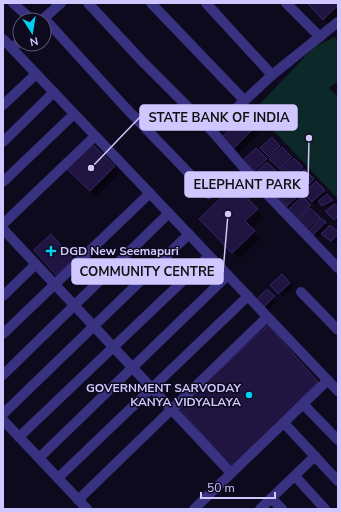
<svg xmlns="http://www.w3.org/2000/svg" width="341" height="512" font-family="'Nunito Sans',sans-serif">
<rect width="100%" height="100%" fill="#0e0a1e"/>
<polygon fill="#0d2828" points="335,37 338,41 338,81 329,88 338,97 338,199 257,113 257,107 314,47"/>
<g fill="#0007">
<polygon points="308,3 338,3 338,16 329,25"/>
<polygon points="249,112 265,128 239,153 224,137"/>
<polygon points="272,138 327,194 326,195 333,202 324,207 320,201 316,205 293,182 262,148"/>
<polygon points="92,145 120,172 96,196 68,169"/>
<polygon points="256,149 270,163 268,165 313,209 312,211 329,227 338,233 338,242 336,244 322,233 318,238 289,210 290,208 280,196 245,160"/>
<polygon points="234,186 264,217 252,229 261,238 240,259 200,219"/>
<polygon points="335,205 338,208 338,223 327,211"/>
<polygon points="57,241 78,265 62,279 57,274"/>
<polygon points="282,275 293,287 283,297 271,285"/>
<polygon points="267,290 277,301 268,310 258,300"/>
</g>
<g fill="#201540" stroke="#37256e">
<polygon points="307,3 338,3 338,5 323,20"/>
<polygon points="249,111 260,122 233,149 222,137"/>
<polygon points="272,137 280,146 269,157 260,148"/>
<polygon points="92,144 115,166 90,191 67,169"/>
<polygon points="282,147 292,157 280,169 269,159"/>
<polygon points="256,148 267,159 254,171 243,160"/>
<polygon points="294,158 303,167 290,180 281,170"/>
<polygon points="267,162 276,171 264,182 255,173"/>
<polygon points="304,169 314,179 301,192 291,182"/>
<polygon points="316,181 325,190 312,202 303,193"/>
<polygon points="290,184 300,194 287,206 278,197"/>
<polygon points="234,185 258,209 245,221 255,231 232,253 199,219"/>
<polygon points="327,194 333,200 322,206 318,201"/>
<polygon points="302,196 311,205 297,219 288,210"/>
<polygon points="335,204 338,208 338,216 334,220 325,211"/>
<polygon points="310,208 320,217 307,229 298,220"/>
<polygon points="321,218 326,222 313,235 309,230"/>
<polygon points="330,225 338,232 338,235 331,241 321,234"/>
<polygon points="51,234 73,259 56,275 34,250"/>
<polygon points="282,274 290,283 278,294 270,285"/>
<polygon points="267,289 275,296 264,307 256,300"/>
<polygon points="268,325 318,382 232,468 179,408"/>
</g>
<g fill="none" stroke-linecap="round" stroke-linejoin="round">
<g stroke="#383280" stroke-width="10">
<polyline points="13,3 32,20"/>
<polyline points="88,3 142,61 212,131 264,191 338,268"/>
<polyline points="151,3 244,100"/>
<polyline points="206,3 272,75"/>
<polyline points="286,3 320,37"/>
<polyline points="44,18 125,107 209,194"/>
<polyline points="42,20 61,3"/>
<polyline points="3,39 338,391"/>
<polyline points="12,48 20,41"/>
<polyline points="3,105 36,74"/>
<polyline points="212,131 272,75 338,22"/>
<polyline points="3,142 54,92"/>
<polyline points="3,182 74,114"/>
<polyline points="3,224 95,136"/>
<polyline points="3,229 231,473"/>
<polyline points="301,292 338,330"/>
<polyline points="3,296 36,264"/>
<polyline points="3,334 150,193"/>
<polyline points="3,375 169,213"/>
<polyline points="303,404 338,440"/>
<polyline points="3,414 189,234"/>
<polyline points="3,420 87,509"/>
<polyline points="284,423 338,481"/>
<polyline points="19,437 209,256"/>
<polyline points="39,458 228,275"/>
<polyline points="295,476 325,509"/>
<polyline points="58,478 248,296"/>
<polyline points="271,498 282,509"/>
<polyline points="78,500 267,317"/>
<polyline points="194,509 328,380"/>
<polyline points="260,509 315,456"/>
</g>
</g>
<g fill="#00cff2" stroke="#0e0a1e" stroke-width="1.5">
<path d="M49 245h4v4h4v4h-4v4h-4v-4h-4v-4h4z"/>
<circle cx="249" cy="395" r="4"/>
</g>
<g text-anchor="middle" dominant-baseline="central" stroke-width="3" stroke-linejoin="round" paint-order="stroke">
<g font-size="12" font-weight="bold" fill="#d0c7ff" stroke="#0e0a1e" text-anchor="start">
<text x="60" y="251">DGD New Seemapuri</text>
<text x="241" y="388" text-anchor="end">GOVERNMENT SARVODAY<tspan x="241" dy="14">KANYA VIDYALAYA</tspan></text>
</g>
</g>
<path fill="none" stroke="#d0c7ff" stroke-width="1.5" d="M91 168L140 117M309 138L308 184M228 214L223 272"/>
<g fill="#d0c7ff" stroke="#0e0a1e" stroke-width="1.5">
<circle cx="91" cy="168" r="4"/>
<circle cx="309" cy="138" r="4"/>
<circle cx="228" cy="214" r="4"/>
</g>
<g fill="#d0c7ff" stroke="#d0c7ff" stroke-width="1.5">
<rect x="140" y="105" width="157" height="25" rx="4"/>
<rect x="185" y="172" width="123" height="25" rx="4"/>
<rect x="72" y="259" width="151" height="25" rx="4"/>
</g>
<g font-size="13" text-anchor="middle" font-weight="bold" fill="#111">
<text x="219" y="122">STATE BANK OF INDIA</text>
<text x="247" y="189">ELEPHANT PARK</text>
<text x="147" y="276">COMMUNITY CENTRE</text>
</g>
<rect width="341" height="512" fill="none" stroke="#d0c7ff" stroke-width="8"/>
<g transform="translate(32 32) rotate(168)"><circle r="19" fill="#0e0a1e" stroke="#5c5678"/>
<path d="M0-3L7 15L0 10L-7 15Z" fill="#00cff2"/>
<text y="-6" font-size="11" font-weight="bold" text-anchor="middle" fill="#d0c7ff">N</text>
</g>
<path d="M201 492v6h74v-6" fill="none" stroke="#d0c7ff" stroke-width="2"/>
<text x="207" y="492" font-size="12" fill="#d0c7ff" stroke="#0e0a1e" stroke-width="3" paint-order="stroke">50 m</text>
</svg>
